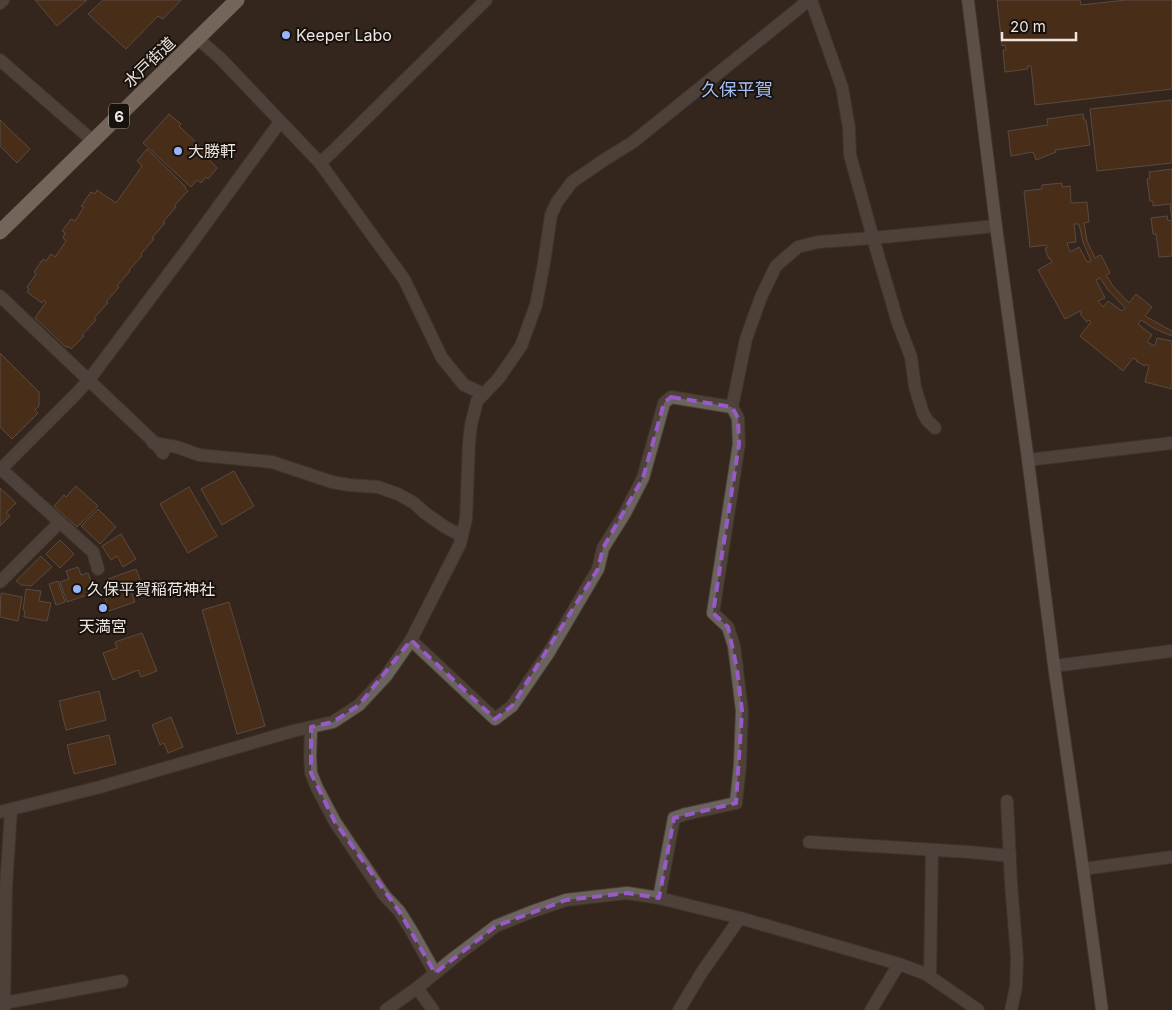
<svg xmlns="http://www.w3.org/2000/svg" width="1172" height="1010" font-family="Inter,'Noto Sans JP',sans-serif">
<rect width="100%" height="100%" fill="#35271e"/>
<g fill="#613513" stroke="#85756b" fill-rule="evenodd">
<polygon points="35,0 87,0 57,26"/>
<polygon points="103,0 181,0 163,19 158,16 126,49 88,14"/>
<polygon points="997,0 1080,0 1081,5 1126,0 1172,0 1172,89 1035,105 1031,66 1027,66 1028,69 1005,72 1003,50 1006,50 1005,45 1002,46"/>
<polygon points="1172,100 1172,163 1097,171 1090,109"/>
<polygon points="169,114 181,124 179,126 207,153 205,155 217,168 208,179 206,177 201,183 197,180 191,187 143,143"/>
<polygon points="1083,114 1084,120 1086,120 1090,145 1055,150 1056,152 1036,160 1033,152 1011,156 1008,131 1048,125 1047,119"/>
<polygon points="0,120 30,149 17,163 0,146"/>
<polygon points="147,149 186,187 185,188 188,191 174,206 176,207 163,222 165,223 152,238 154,239 141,254 142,256 129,270 130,271 117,286 119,287 106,302 108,303 94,318 96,320 82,335 84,336 71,349 68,346 67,348 35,318 46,302 44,300 42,303 27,292 29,289 27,287 36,274 34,272 43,259 46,261 51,254 55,257 66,241 63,238 65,233 62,231 71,219 75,221 84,207 81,206 91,192 95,194 97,190 116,203 142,166 137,161"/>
<polygon points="1172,169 1172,256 1159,257 1156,234 1153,234 1151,218 1167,216 1168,221 1172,220 1170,204 1153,206 1153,201 1150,201 1147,179 1150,178 1149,172"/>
<path d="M 1062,183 L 1062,187 L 1070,186 L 1071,203 L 1087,202 L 1089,222 L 1084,223 L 1087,241 L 1095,258 L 1101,255 L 1110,273 L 1106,275 L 1113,286 L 1129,303 L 1136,294 L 1152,307 L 1145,316 L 1172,331 L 1172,336 L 1155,329 L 1141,320 L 1138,324 L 1152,335 L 1147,342 L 1155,346 L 1157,338 L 1172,341 L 1172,389 L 1145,382 L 1149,366 L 1146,364 L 1145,366 L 1136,361 L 1137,360 L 1133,358 L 1123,371 L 1080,336 L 1091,322 L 1089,320 L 1087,322 L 1080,314 L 1082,313 L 1080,311 L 1065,319 L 1038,270 L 1052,262 L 1050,258 L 1049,259 L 1045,249 L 1047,248 L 1046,245 L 1030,247 L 1024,191 L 1042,189 L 1042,185 ZM 1074,224 L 1079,224 L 1083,242 L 1091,261 L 1087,262 L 1079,247 L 1070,252 L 1067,243 L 1076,242 ZM 1100,278 L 1108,290 L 1125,308 L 1122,311 L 1108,301 L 1103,307 L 1098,301 L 1105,298 L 1096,280 Z"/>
<polygon points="0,353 39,392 39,406 35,410 38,413 12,439 0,427"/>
<polygon points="234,471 254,506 222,525 201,489"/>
<polygon points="76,486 98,506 77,527 54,506 64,495 66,497"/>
<polygon points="189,487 217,536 188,553 160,504"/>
<polygon points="0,488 16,503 6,513 10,516 0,526"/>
<polygon points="98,509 116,527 100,544 81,526"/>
<polygon points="121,534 136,559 123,567 117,556 111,560 102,546"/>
<polygon points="60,540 74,554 60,568 46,554"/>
<polygon points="41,556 52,567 31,586 21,585 16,581"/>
<polygon points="78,567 81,575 88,573 95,592 67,602 60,582 69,579 66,571"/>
<polygon points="136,569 142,585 131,589 135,602 109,611 105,598 108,597 104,585 110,583 108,579"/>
<polygon points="58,581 65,602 56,605 49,584"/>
<polygon points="26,589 41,591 39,601 51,603 47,621 24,617 25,611 23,610"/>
<polygon points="1,593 22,597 18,621 0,617"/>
<polygon points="229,602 265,726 237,734 202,610"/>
<polygon points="142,633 157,671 141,677 138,670 113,680 103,653 117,648 115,642"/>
<polygon points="99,691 106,720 66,730 59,701"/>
<polygon points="171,717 183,747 168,753 164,743 160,745 152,725"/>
<polygon points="109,735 116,764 74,774 67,745"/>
</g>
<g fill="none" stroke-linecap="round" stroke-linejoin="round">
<g stroke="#4f4239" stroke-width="14">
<g id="lane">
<polyline points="811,0 842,87 849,128 850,155 873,238 898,323 911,357 915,387 923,413 927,420 935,428"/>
<polyline points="320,163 404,279 442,358 464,385 484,394"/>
<polyline points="153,443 177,447 199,455 272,462 332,482 349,485 378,487 398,494 414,503 425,513 445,527 462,536"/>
<polyline points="4,1003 122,981"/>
</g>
</g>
<g stroke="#4f4239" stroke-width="14">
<g id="street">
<polyline points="0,3 3,0"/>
<polyline points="198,39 221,59 320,163 333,151 486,0"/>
<polyline points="0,60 93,141"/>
<polyline points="0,296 155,443 163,453"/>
<polyline points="1028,460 1172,443"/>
<polyline points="1,469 93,552 98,569"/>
<polyline points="0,470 75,395 88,381 188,248 280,122"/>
<polyline points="0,582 60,522"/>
<polyline points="411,640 495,719 512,706 549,652 598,569 603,548 625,513 643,478 664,403 671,397 732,407"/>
<polyline points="1054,666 1172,651"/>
<polyline points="311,727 310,757 311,773 317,788 335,822 384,895 399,911 411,930 435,973"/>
<polyline points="1007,801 1011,883 1017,958 1016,987 1011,1010"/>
<polyline points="0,812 100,787 293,731 333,722 359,705 386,676 411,640 460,544 466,519 469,443 471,425 477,401 499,378 521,346 536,305 544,263 551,215 557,202 572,182 604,160 633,142 809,0"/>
<polyline points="809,842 969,852 1010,856"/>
<polyline points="1083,869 1172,857"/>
<polyline points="659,898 674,818 686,814 736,803 740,765 742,711 737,669 734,646 728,627 713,613 739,444 738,418 732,407 746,339 761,297 776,266 798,247 818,242 873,238 996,226"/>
<polyline points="930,977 932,850"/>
<polyline points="417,988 433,1010"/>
<polyline points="4,1010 6,887 11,810"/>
<polyline points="386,1010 417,988 455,957 496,926 531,912 566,900 627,893 659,898 740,918 899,964 926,974 978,1010"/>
<polyline points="679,1010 702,972 740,918"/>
<polyline points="871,1010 899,964"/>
</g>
</g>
<g stroke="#4f4239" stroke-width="14">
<polyline id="secondary" points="968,0 996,226 1028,460 1054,666 1083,869 1102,1010"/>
</g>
<g stroke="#4f4239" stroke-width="16">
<polyline id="highway" points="0,232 237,0"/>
</g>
<use href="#lane" stroke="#6a635e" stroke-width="12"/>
<use href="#street" stroke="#6a635e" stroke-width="12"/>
<use href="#secondary" stroke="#8d827b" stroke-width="12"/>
<use href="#highway" stroke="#c1b0a4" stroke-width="15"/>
</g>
<path d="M0 0H1172V1010H0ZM 671,397 L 732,407 L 738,418 L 739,444 L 713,613 L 728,627 L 737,669 L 742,711 L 736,803 L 674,818 L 659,898 L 627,893 L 566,900 L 496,926 L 435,973 L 399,911 L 335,822 L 311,773 L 311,727 L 333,722 L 359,705 L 411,640 L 495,719 L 512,706 L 598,569 L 603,548 L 643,478 L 664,403 Z" fill="#35271e" fill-opacity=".55" fill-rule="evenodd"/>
<path fill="none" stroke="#985ac7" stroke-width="4" stroke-dasharray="10 6" stroke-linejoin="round" d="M 671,397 L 732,407 L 738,418 L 739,444 L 713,613 L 728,627 L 737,669 L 742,711 L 736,803 L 674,818 L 659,898 L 627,893 L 566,900 L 496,926 L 435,973 L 399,911 L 335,822 L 311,773 L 311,727 L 333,722 L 359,705 L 411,640 L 495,719 L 512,706 L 598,569 L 603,548 L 643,478 L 664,403 Z"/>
<g fill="#95b6fd" stroke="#18120e" stroke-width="2">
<circle cx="286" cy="35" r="5"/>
<circle cx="178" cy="151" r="5"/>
<circle cx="77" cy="589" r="5"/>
<circle cx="103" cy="608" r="5"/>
</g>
<g text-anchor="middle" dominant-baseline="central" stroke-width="4" stroke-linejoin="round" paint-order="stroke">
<rect fill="#18120e" stroke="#aea6a0" stroke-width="1" x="109" y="103.5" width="20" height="25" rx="4"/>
<g font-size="15" font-weight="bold" fill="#eee5df">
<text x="119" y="116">6</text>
</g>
<g font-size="16" fill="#eee5df" stroke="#18120e" text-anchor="start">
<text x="296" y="35">Keeper Labo</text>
<text x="188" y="151">大勝軒</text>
<text x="87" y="589">久保平賀稲荷神社</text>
<text x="103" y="626" text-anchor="middle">天満宮</text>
</g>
<g font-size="16" fill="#eee5df" stroke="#18120e">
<text transform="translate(149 62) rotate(-44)">水戸街道</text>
</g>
<g font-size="18" fill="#a6bff4" stroke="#18120e">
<text x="737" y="89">久保平賀</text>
</g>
</g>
<path d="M1002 32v8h74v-8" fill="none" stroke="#eee5df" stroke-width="2.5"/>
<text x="1010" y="32" font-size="15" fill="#eee5df" stroke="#18120e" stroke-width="4" paint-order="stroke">20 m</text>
</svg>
